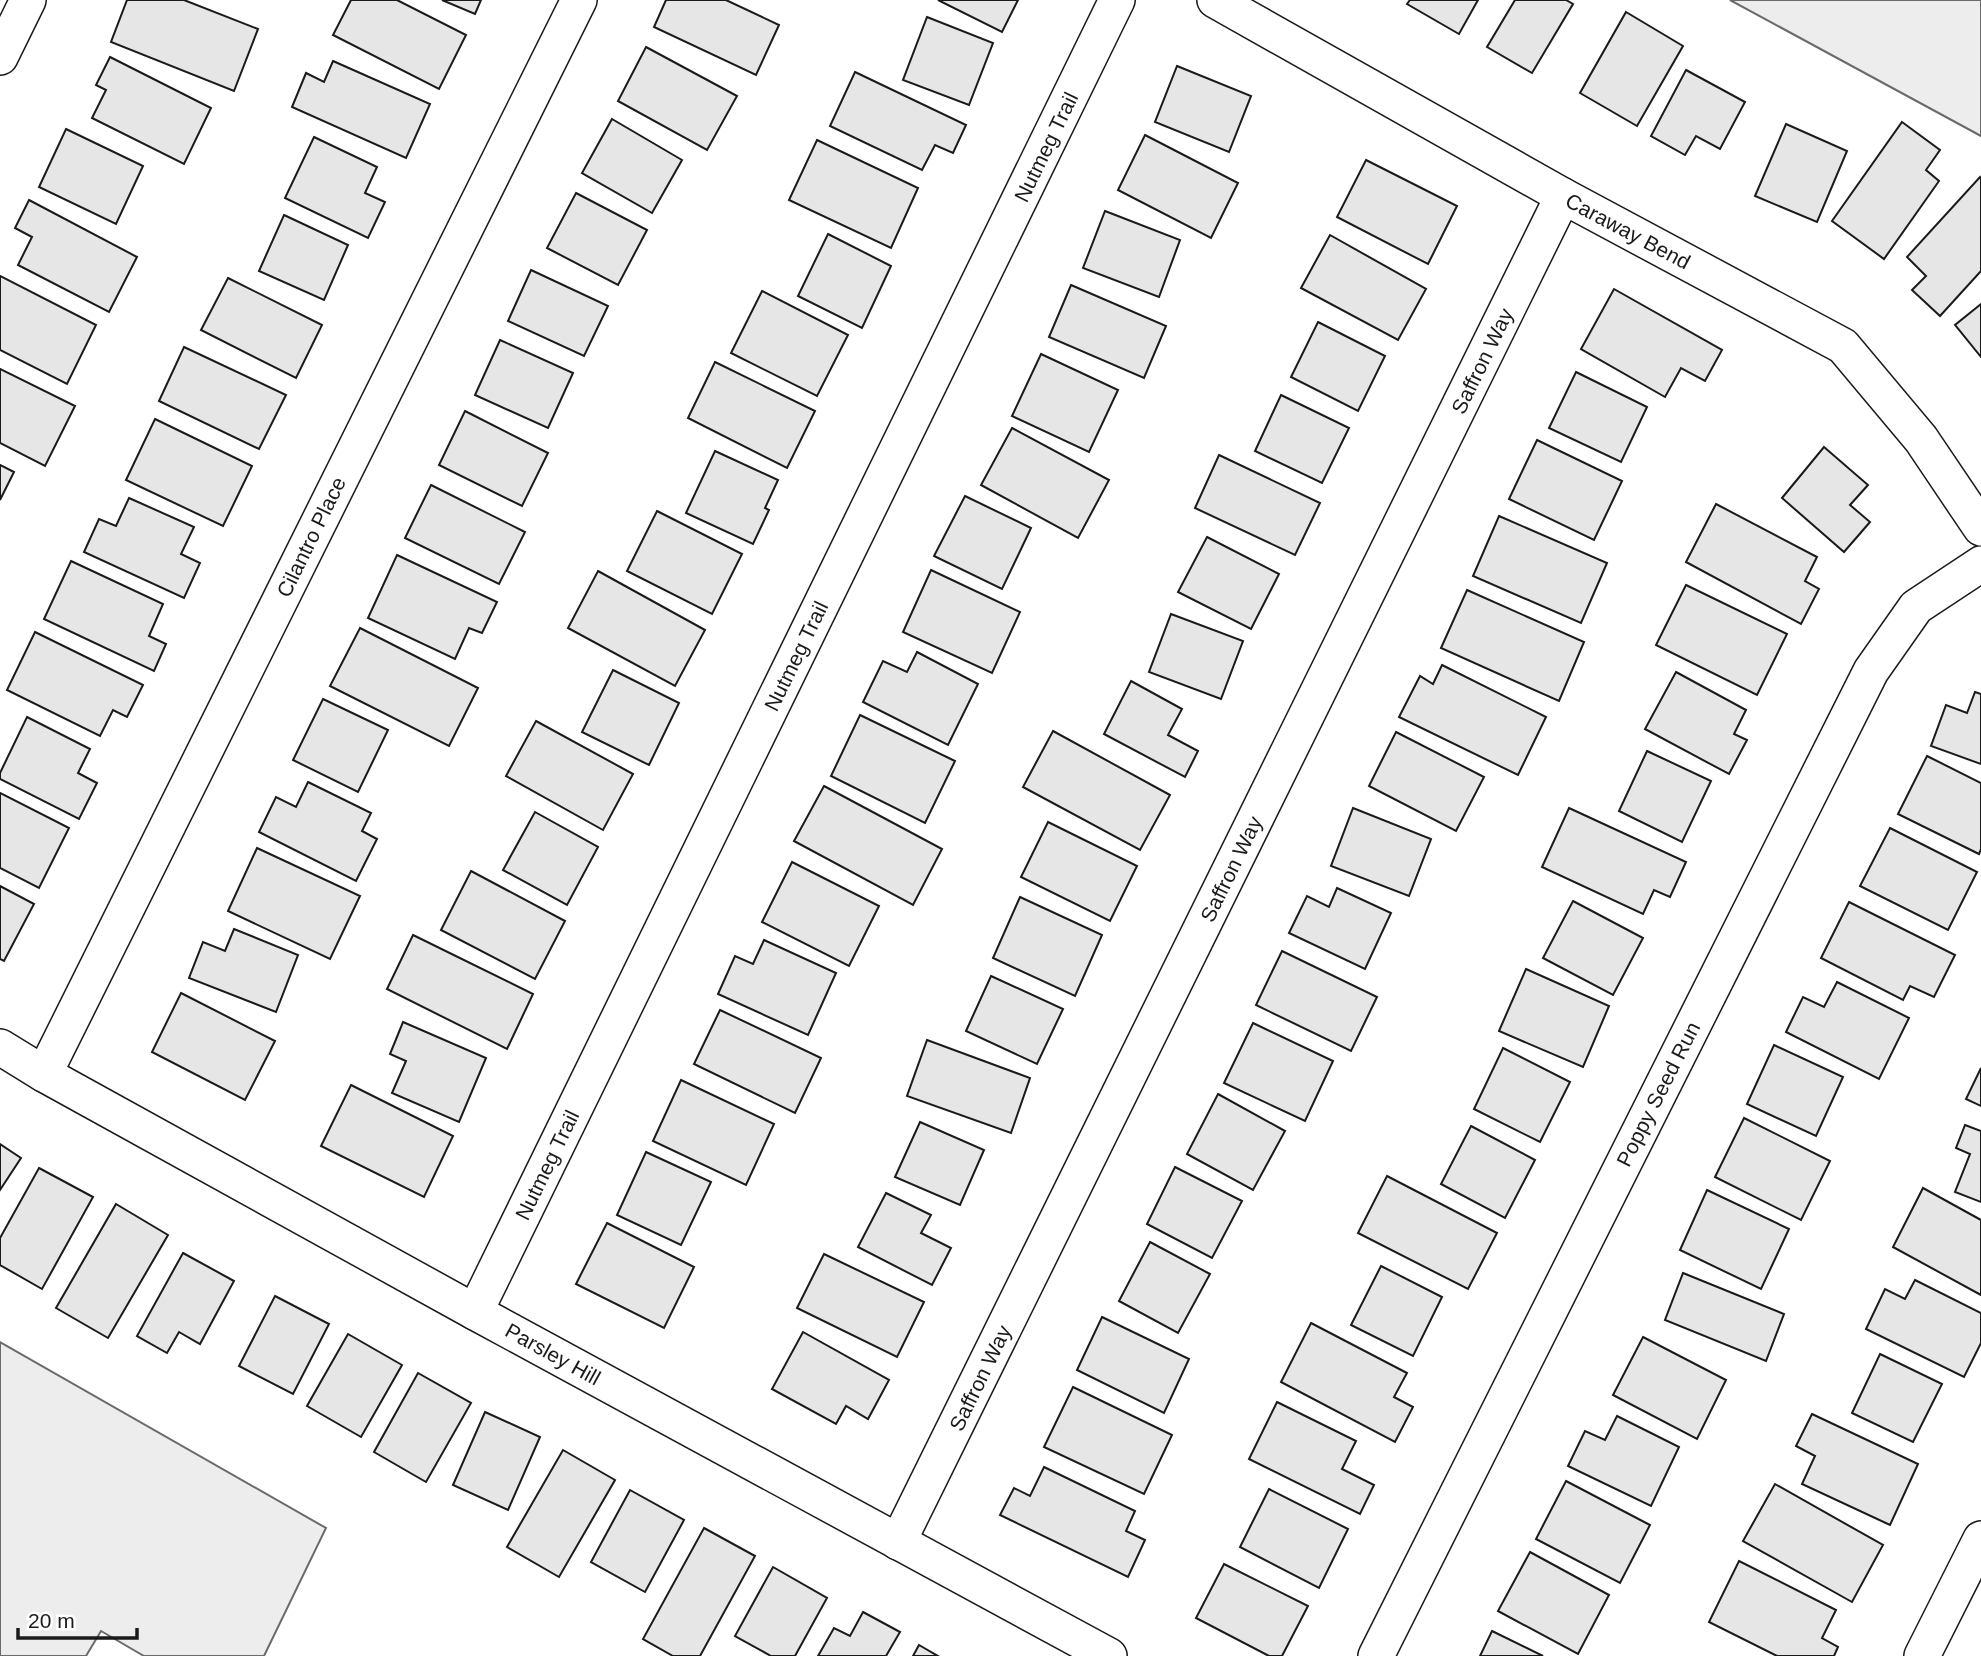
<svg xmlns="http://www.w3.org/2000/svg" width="1981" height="1656" font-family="Arial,sans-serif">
<rect width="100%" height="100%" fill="#fff"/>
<g fill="#ededed" stroke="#6a6a6a" stroke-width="2">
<polygon points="1730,0 1981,0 1981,136"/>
<polygon points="0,1342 326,1528 264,1656 144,1656 101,1631 86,1656 0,1656"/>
</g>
<g fill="#e6e6e6" stroke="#1a1a1a" stroke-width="2">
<polygon points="127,0 184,0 258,29 234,91 111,42"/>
<polygon points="351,0 397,0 466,35 439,89 333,35"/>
<polygon points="442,0 481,0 475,14"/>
<polygon points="666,0 726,0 779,25 756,75 654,27"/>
<polygon points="938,0 1018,0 1002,32"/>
<polygon points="1410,0 1478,0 1459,34 1407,4"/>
<polygon points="1515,0 1566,0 1573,4 1532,73 1487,47"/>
<polygon points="1626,12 1683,46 1637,126 1580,93"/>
<polygon points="927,17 993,43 969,105 903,80"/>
<polygon points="646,47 737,96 707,150 618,101"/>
<polygon points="110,57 211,108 184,164 92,118 106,90 96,85"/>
<polygon points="333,61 430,104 406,158 292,107 306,73 324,82"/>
<polygon points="1177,66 1251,96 1229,152 1155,122"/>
<polygon points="1686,70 1745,102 1720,149 1696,136 1685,155 1651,136"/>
<polygon points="855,72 966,125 953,153 935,145 922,170 830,126"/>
<polygon points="612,119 682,160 652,213 582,173"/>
<polygon points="1902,122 1940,150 1926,170 1939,181 1884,259 1832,221"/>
<polygon points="1786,124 1847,151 1817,222 1755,196"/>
<polygon points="66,129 143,166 116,224 39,187"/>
<polygon points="1145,135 1238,183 1211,238 1118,190"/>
<polygon points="314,137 377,167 365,193 385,202 368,238 285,198"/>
<polygon points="817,140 918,188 891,248 789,200"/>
<polygon points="1366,160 1457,206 1428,264 1337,217"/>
<polygon points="1980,177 1981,179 1981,271 1940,316 1912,290 1926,276 1907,257"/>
<polygon points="576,193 647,230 618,285 547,248"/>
<polygon points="29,200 137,257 109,312 18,265 32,237 15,228"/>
<polygon points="1105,211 1180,240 1159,297 1083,268"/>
<polygon points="284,215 348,245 324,300 259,271"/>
<polygon points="828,234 891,266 862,328 798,296"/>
<polygon points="1330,235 1426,289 1398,340 1301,288"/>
<polygon points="531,270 608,306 584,356 508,321"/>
<polygon points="0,276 96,325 67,384 0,350"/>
<polygon points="228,278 322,325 296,378 201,330"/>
<polygon points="1071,285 1166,326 1144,378 1049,337"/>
<polygon points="1614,289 1722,350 1705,381 1681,368 1665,397 1581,349"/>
<polygon points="762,291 848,335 817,396 731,353"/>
<polygon points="1981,304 1981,357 1955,325"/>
<polygon points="1318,322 1385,356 1358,411 1291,377"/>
<polygon points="500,340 573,373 548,428 475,395"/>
<polygon points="184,347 286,395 259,449 159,401"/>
<polygon points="1041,354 1118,390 1089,452 1012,416"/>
<polygon points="715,362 815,411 787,468 688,418"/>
<polygon points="0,369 75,406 45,466 0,443"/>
<polygon points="1576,372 1647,407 1621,462 1549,428"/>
<polygon points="1281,395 1349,428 1322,483 1255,451"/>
<polygon points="465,411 548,453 522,506 439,465"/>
<polygon points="155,419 252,466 223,526 126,480"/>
<polygon points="1012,428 1109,480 1078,538 981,485"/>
<polygon points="1537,440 1622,481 1594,540 1509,499"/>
<polygon points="1824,447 1868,485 1850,505 1870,522 1844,552 1782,498"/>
<polygon points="715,451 778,480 765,508 769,510 753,544 686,513"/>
<polygon points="1219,455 1320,503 1295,555 1195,508"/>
<polygon points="0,465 14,472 0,500"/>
<polygon points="431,485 525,532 499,584 405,538"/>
<polygon points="965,496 1031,528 1002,589 934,556"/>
<polygon points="129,498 194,527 181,554 200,563 184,598 84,552 99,519 116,526"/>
<polygon points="1716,504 1817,557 1805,581 1819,589 1801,624 1686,562"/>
<polygon points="657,511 742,554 712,614 627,571"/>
<polygon points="1499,516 1607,563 1581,623 1473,576"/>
<polygon points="1207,537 1279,574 1251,629 1178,592"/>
<polygon points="397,555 497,602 482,633 469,628 455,659 368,618"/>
<polygon points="71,561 163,604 149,636 166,644 154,671 44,619"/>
<polygon points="931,570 1020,612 992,673 903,632"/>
<polygon points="598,571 705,630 675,686 568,628"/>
<polygon points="1686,585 1787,634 1757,695 1656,645"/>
<polygon points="1467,590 1584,642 1559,701 1441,648"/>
<polygon points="1171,614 1243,641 1221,699 1149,672"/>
<polygon points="360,628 478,688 449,746 330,686"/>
<polygon points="35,632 143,685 127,717 113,710 100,736 7,690"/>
<polygon points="917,652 978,684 948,745 863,702 883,661 907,672"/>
<polygon points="1442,665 1546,717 1518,775 1399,717 1420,676 1433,684"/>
<polygon points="613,670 679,703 649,765 582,732"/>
<polygon points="1676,672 1746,710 1734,734 1747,740 1729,774 1645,729"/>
<polygon points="1131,681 1182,709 1168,735 1198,751 1185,777 1104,734"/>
<polygon points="1975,692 1981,694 1981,764 1931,746 1946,705 1967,713"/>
<polygon points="323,699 388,730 358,792 293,760"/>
<polygon points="860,715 955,761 925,823 831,776"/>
<polygon points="27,717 90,749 78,773 97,783 79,819 0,779 0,773"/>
<polygon points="536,721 633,774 603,830 506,776"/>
<polygon points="1053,731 1170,795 1140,850 1023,787"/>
<polygon points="1396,732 1484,777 1456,831 1369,786"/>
<polygon points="1647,751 1711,781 1682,842 1619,811"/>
<polygon points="1927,756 1981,783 1981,849 1979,854 1898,814"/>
<polygon points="308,782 371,813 362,831 377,839 356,881 259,832 276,797 296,807"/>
<polygon points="824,786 942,849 913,905 794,841"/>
<polygon points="0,793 69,828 39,888 0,868"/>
<polygon points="1353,808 1431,839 1409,896 1331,866"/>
<polygon points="1569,808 1686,862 1670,897 1654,890 1643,914 1542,867"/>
<polygon points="535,812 598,847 567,905 503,870"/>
<polygon points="1048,822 1137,866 1110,921 1021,877"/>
<polygon points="1890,828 1977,872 1948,930 1860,886"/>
<polygon points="257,848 360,896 330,959 228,911"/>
<polygon points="792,862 879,906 849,966 762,922"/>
<polygon points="471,871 565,921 535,979 441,930"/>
<polygon points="0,886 34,904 4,961 0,959"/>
<polygon points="1337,888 1391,913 1365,969 1289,933 1307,896 1329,907"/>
<polygon points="1020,897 1102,935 1075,996 993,958"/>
<polygon points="1573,901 1643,938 1613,995 1543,958"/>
<polygon points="1849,902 1955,955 1934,997 1910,986 1903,1000 1821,958"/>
<polygon points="234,929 298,955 276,1012 189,978 203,942 225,951"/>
<polygon points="413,935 533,994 507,1049 387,989"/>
<polygon points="764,940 836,973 808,1035 718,994 735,956 753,964"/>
<polygon points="1282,951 1377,997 1351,1051 1256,1005"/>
<polygon points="1526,969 1609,1006 1583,1067 1499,1031"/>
<polygon points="991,976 1063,1009 1037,1064 966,1031"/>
<polygon points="1837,982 1909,1018 1879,1079 1786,1032 1803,997 1824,1007"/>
<polygon points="181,993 275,1041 245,1100 152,1052"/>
<polygon points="720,1010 821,1058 795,1113 694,1064"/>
<polygon points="403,1022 486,1058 459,1122 392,1093 406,1061 390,1054"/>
<polygon points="1253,1023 1333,1061 1305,1121 1224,1083"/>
<polygon points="927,1040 1030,1078 1011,1133 907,1096"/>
<polygon points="1774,1045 1843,1077 1816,1136 1747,1104"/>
<polygon points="1503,1048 1570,1082 1540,1142 1474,1109"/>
<polygon points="1981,1068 1981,1106 1966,1099"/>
<polygon points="681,1080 774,1124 746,1185 653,1141"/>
<polygon points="351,1085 453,1136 424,1197 321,1146"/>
<polygon points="1218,1094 1285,1131 1253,1190 1187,1154"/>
<polygon points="1744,1118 1830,1161 1801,1220 1715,1177"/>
<polygon points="920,1122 984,1150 960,1205 895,1177"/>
<polygon points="1965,1125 1981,1131 1981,1202 1955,1192 1970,1154 1956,1148"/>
<polygon points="1471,1126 1535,1160 1505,1218 1441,1184"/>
<polygon points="0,1144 21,1158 0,1190"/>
<polygon points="646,1152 711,1182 681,1245 617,1215"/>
<polygon points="1175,1167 1242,1201 1212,1258 1147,1224"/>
<polygon points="39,1168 93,1197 42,1289 0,1265 0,1238"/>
<polygon points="1387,1176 1497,1233 1468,1289 1358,1233"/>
<polygon points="1923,1188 1981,1220 1981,1295 1893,1247"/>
<polygon points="1707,1190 1789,1229 1761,1289 1680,1250"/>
<polygon points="886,1193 931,1215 921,1233 951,1248 932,1285 858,1247"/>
<polygon points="116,1204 168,1235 108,1338 56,1308"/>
<polygon points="607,1223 694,1267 664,1328 576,1284"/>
<polygon points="1150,1242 1210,1274 1178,1333 1119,1301"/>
<polygon points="183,1253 234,1281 200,1344 179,1332 167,1353 137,1336"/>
<polygon points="824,1254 924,1302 897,1357 797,1308"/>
<polygon points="1381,1266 1442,1297 1413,1356 1351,1325"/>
<polygon points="1683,1273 1784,1314 1766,1361 1665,1320"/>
<polygon points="1915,1280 1981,1313 1981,1343 1964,1377 1866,1329 1885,1289 1905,1299"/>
<polygon points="275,1296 329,1324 293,1394 239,1366"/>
<polygon points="1102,1317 1189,1359 1164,1413 1077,1370"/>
<polygon points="1311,1323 1407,1373 1394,1397 1413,1407 1395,1442 1281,1382"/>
<polygon points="803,1332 889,1380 868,1419 846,1406 836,1424 772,1389"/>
<polygon points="348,1334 402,1365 361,1437 307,1406"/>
<polygon points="1643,1337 1726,1380 1697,1439 1613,1395"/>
<polygon points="1880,1354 1942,1384 1913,1442 1852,1413"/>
<polygon points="418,1373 471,1403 426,1482 374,1452"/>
<polygon points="1073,1387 1172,1435 1144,1494 1044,1447"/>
<polygon points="1277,1402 1356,1441 1342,1469 1374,1485 1360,1514 1249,1459"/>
<polygon points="485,1412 540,1437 508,1510 453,1485"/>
<polygon points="1812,1414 1918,1464 1890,1525 1802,1484 1815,1456 1796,1446"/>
<polygon points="1617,1416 1679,1447 1651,1506 1568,1466 1585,1431 1605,1440"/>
<polygon points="563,1450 615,1480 559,1577 507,1547"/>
<polygon points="1044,1467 1135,1511 1126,1531 1145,1540 1128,1577 1000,1515 1014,1488 1030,1496"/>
<polygon points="1566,1481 1650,1525 1620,1583 1536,1539"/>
<polygon points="1775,1484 1883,1545 1852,1602 1743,1541"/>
<polygon points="1269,1489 1348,1529 1319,1588 1240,1547"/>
<polygon points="630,1490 684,1520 645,1592 591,1562"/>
<polygon points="704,1528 755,1556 700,1656 673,1656 643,1639"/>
<polygon points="1530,1552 1609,1595 1578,1654 1498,1611"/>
<polygon points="1739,1561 1836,1610 1822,1638 1838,1647 1834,1656 1777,1656 1709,1622"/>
<polygon points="1224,1564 1308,1606 1282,1656 1269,1656 1196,1618"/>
<polygon points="773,1567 827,1598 795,1656 771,1656 735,1636"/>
<polygon points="863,1612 900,1632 886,1656 818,1656 834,1628 850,1636"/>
<polygon points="1492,1631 1543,1656 1480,1656"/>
<polygon points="919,1645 938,1656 913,1656"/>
</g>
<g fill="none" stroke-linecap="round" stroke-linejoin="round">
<g stroke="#1a1a1a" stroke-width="38">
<g id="minor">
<polyline points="1215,0 1563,196 1843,346 1921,439 1981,528"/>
<polyline points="0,57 28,0"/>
<polyline points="0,1047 44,1074 475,1312 1109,1656"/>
<polyline points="44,1074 579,0"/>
<polyline points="475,1312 1117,0"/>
<polyline points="898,1542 1563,196"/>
<polyline points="1376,1656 1871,671 1916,607 1981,564"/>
<polyline points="1922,1656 1981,1539"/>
</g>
</g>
<use href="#minor" stroke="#fff" stroke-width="35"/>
</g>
<g text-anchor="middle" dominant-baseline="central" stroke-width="5" stroke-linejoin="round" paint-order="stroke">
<g font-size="21" fill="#1a1a1a" stroke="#fff">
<text transform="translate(1046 147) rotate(-64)">Nutmeg Trail</text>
<text transform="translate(1628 231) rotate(28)">Caraway Bend</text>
<text transform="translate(1482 361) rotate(-64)">Saffron Way</text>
<text transform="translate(311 537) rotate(-64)">Cilantro Place</text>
<text transform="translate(796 656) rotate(-64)">Nutmeg Trail</text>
<text transform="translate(1231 869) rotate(-64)">Saffron Way</text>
<text transform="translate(1658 1094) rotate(-63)">Poppy Seed Run</text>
<text transform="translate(547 1165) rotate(-64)">Nutmeg Trail</text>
<text transform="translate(553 1354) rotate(29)">Parsley Hill</text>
<text transform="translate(980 1378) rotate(-64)">Saffron Way</text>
</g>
</g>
<path d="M18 1628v10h119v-10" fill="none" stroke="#1a1a1a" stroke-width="3.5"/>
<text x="28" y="1628" font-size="21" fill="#1a1a1a" stroke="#ffffff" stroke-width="5" paint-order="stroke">20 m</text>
</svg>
